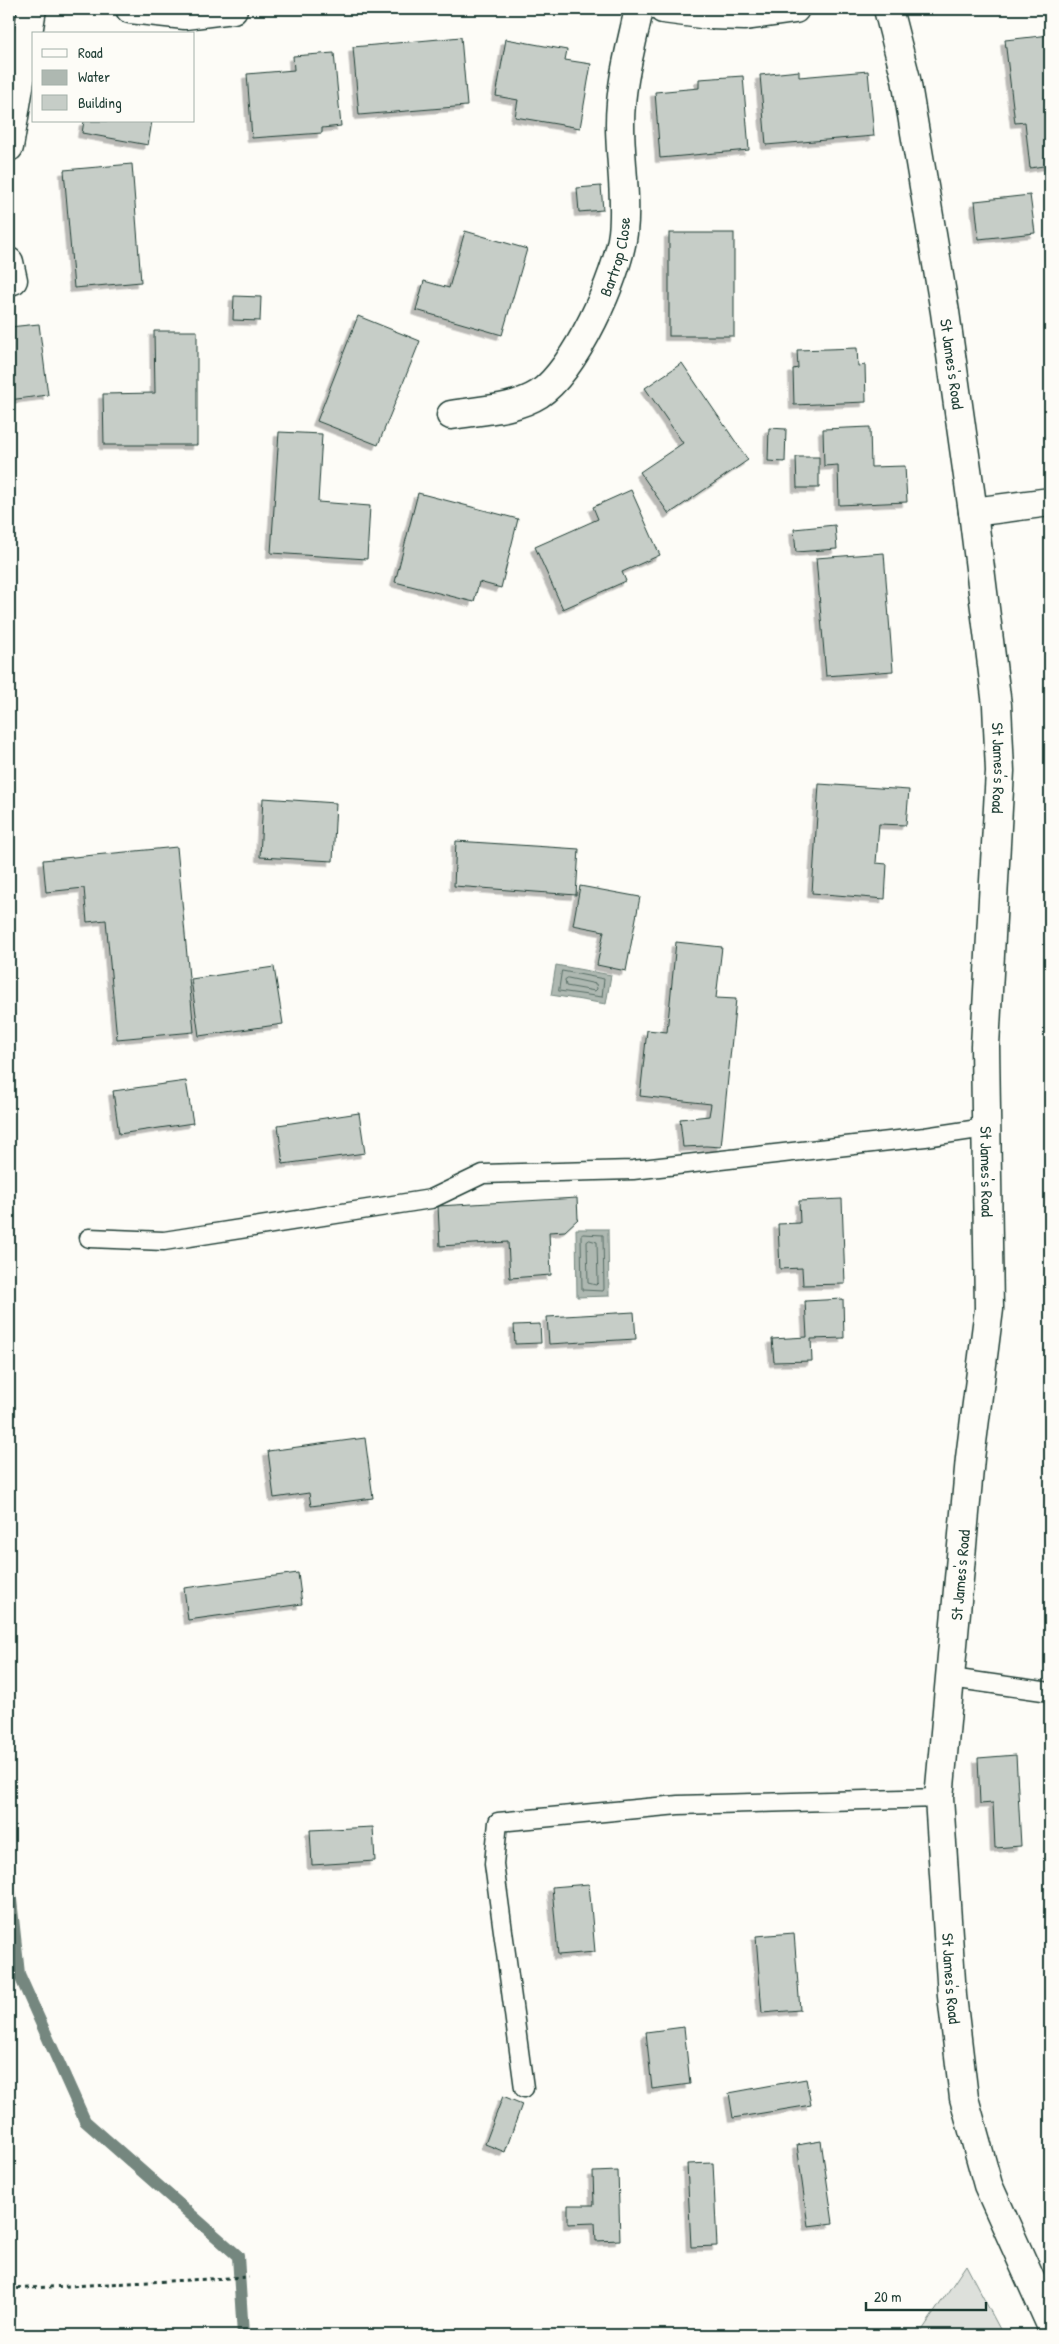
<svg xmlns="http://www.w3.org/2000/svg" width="1059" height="2344" font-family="'Patrick Hand',sans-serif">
<defs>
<filter id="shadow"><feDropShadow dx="-4.5" dy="4.5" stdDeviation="0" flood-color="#0004"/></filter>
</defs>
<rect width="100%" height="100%" fill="#fdfcf7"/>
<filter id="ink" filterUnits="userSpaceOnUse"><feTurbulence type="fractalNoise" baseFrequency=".02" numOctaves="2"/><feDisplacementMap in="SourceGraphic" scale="10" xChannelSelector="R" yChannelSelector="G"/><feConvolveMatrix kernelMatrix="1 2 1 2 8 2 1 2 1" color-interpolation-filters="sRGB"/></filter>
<g filter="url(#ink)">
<polygon fill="#dde0db" stroke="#7e8e88" points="966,2265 1003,2335 919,2335"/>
<g fill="#aeb8b1" stroke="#75877f">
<polygon points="556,965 611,975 606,1004 551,995"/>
<polygon points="576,1229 608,1229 609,1296 577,1297"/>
</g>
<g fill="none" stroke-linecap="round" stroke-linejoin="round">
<g stroke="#586e66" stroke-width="1">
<polygon points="562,971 604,979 602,997 559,991"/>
<polygon points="568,978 596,984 597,989 595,991 566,986 565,980"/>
<polygon points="583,1234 603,1235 604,1289 603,1291 582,1290 581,1236"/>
<polygon points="590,1240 597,1242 598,1283 596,1285 588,1283 587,1242"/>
</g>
<polyline stroke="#75877f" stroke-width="12" points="9,1881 19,1974 85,2121 238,2256 243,2335"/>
</g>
<g fill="#c6cdc7" stroke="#1f3d34" filter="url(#shadow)">
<polygon points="1050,35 1050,165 1030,168 1025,122 1015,123 1005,40"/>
<polygon points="461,37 467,106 359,115 353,47"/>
<polygon points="506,39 567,50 565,60 591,64 580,128 515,117 518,100 496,96"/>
<polygon points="334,53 341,126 322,128 322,133 252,138 247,74 294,70 293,56"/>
<polygon points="799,71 799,77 868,71 874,136 766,145 760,75"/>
<polygon points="743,76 749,150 660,158 655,92 699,88 699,79"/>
<polygon points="84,121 152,121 148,145 82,133"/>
<polygon points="132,164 141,282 74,288 64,170"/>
<polygon points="601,186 603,210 579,212 577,188"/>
<polygon points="1030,195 1035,233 979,239 975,201"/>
<polygon points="465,231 527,249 502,335 416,310 424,281 449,288"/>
<rect x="669" y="233" width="65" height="103"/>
<polygon points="234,296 261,297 260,321 233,320"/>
<polygon points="358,316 420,341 378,445 317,421"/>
<polygon points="39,324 48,395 9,400 9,327"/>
<polygon points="154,331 197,331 197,445 104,445 103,394 155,393"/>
<polygon points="857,348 858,366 865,365 866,402 794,405 793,369 798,368 797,350"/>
<polygon points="682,363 748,460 669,514 640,472 683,443 645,388"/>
<polygon points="870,427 871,467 905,466 907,502 839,505 838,465 824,466 823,429"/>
<polygon points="769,428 786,429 785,462 768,461"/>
<polygon points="279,432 322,434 318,502 370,506 367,559 271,553"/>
<polygon points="796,457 819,457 819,488 797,488"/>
<polygon points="631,490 660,555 622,572 626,581 563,609 535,547 598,519 593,507"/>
<polygon points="418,493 518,519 501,588 479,582 474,602 395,582"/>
<polygon points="835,525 837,549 796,552 794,529"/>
<polygon points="884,553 893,671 826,676 816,558"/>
<polygon points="819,784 909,790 906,825 879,824 876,863 887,864 885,899 812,893"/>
<polygon points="263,798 336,803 333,861 260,857"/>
<polygon points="456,841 579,849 576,895 454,886"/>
<polygon points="177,847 194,1032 117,1039 106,920 87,922 84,888 46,892 43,860"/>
<polygon points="580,886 640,897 626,971 597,965 604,931 573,925"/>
<polygon points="676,942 722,947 716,998 736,999 721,1147 706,1146 683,1147 680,1119 709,1116 711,1104 640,1096 647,1030 667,1032"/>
<polygon points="274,967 283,1024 199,1036 191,979"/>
<polygon points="186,1081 193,1123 119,1134 113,1091"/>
<polygon points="359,1113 365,1153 283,1164 278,1125"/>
<polygon points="577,1198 578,1219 565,1231 549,1232 551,1275 510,1278 508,1242 440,1246 438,1206"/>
<polygon points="842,1199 845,1284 803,1285 802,1268 780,1269 778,1224 800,1223 799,1201"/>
<polygon points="843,1299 844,1338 811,1339 812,1361 774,1362 772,1339 807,1337 805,1301"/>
<polygon points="634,1312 636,1339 549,1344 547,1317"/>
<polygon points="540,1324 541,1343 515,1344 514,1325"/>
<polygon points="365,1438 373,1498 311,1506 309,1493 274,1498 268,1451"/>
<polygon points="298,1573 302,1604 188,1620 184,1588"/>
<polygon points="1016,1755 1021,1846 995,1848 993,1803 980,1804 978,1758"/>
<polygon points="373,1827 375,1861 312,1865 310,1830"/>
<polygon points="589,1884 595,1952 558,1955 552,1887"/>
<polygon points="794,1933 800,2010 762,2013 756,1936"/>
<polygon points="684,2027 690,2084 652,2089 646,2032"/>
<polygon points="806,2079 811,2105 733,2118 729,2093"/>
<polygon points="503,2096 522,2104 505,2152 485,2144"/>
<polygon points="821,2141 833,2223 808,2226 797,2145"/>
<polygon points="713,2163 717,2246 691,2247 687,2164"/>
<polygon points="618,2171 620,2240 596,2241 595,2223 568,2224 568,2205 594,2205 593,2172"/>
</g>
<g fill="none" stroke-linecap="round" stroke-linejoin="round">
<g stroke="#1f3d34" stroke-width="21">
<g id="lane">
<polyline points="89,1238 164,1241 431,1199 483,1174 633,1170 925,1137 985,1128"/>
<polyline points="951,1678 1050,1692"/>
<polyline points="524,2088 494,1864 498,1822 678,1805 939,1798"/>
</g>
</g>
<g stroke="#1f3d34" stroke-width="31">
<g id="street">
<polyline points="130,9 185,15 233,9"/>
<polyline points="663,9 709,15 745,16 795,9"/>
<path id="s1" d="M 888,9 L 906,79 L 945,312 L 973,512 L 997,705 L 1000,771 L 985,1046 L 989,1309 L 970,1458 L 939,1798 L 952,1996 L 964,2098 L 988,2185 L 1050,2323"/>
<polyline points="9,147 32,9"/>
<polyline points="9,262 13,280"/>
<path id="s2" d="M 451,415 C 479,410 514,410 539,394 C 575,370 618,276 623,233 C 627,197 620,161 620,124 C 620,85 631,47 639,9"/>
<polyline points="973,512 1050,502"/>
</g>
</g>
<polyline stroke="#1f3d34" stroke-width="3" stroke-dasharray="4 4" stroke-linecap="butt" points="9,2289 249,2277"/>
<use href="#lane" stroke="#fdfcf7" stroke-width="18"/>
<use href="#street" stroke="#fdfcf7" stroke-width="28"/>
</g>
</g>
<g text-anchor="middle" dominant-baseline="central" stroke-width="4" stroke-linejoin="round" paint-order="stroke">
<g font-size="16" fill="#1f3d34" stroke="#fdfcf7">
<text stroke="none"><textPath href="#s2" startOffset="251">Bartrop Close</textPath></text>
<text stroke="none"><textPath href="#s1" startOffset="361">St James's Road</textPath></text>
<text stroke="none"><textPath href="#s1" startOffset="768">St James's Road</textPath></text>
<text stroke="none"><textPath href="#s1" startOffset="1172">St James's Road</textPath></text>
<text transform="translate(960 1575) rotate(-85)">St James's Road</text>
<text stroke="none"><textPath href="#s1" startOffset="1982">St James's Road</textPath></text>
</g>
</g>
<rect width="1059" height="2344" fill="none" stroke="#fdfcf7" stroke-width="30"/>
<rect x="15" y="15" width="1029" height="2314" fill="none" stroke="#1f3d34" stroke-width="2" filter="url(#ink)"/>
<rect x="32" y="32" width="162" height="90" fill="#fdfcf7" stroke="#a4b0a9"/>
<rect x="42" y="49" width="25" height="8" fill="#fdfcf7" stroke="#a4b0a9"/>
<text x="78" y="58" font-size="15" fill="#1f3d34">Road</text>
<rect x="42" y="70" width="25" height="15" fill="#aeb8b1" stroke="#a4b0a9"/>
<text x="78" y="82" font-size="15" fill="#1f3d34">Water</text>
<rect x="42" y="95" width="25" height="15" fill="#c6cdc7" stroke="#a4b0a9"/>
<text x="78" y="108" font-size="15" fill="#1f3d34">Building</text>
<path d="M866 2302v8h120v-8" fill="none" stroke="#1f3d34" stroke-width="2.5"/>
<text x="874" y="2302" font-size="15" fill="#1f3d34" stroke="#fdfcf7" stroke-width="4" paint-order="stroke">20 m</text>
</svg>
